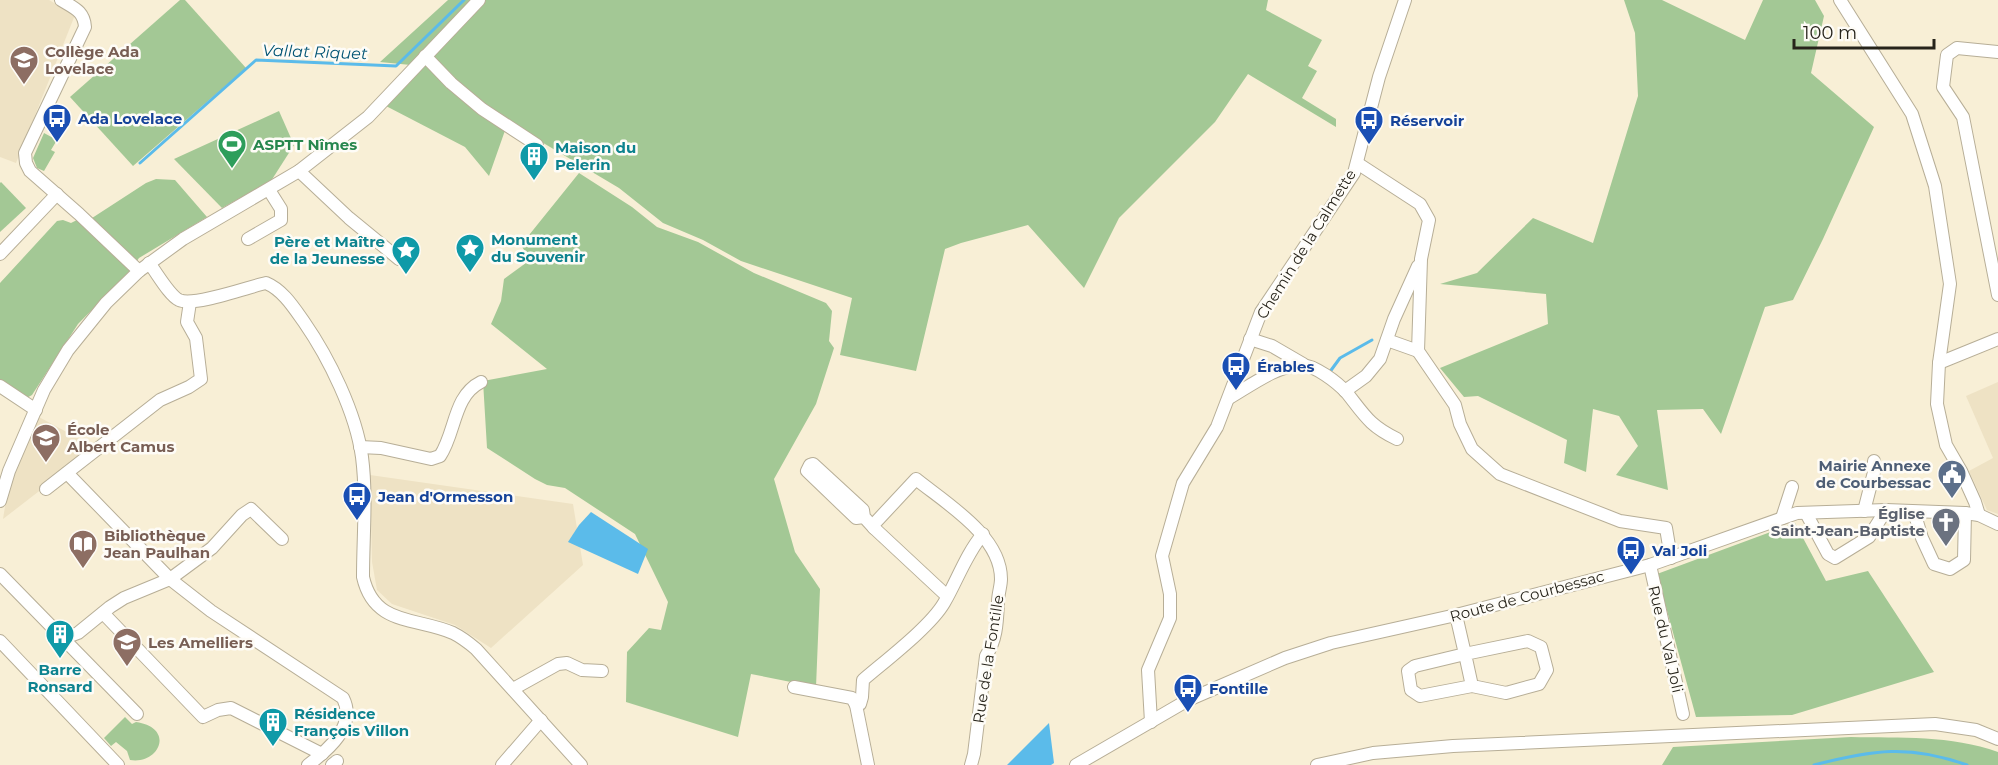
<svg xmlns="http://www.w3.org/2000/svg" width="1998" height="765" font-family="Montserrat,sans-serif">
<rect width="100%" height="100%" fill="#f8efd6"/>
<g fill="#eee2c4">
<polygon points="0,0 49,0 75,15 16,163 0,157"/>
<polygon points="1998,382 1998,514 1987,510 1969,471 1993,458 1966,396"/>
<polygon points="39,417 85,442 91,451 3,519 10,476"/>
<polygon points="370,475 573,504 583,565 491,648 455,625 392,604 377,590 372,562"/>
</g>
<g fill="#a3c895">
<polygon points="180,0 185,0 246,68 133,166 70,97"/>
<polygon points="448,0 1268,0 1266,10 1322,40 1308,66 1317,71 1302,98 1336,119 1336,127 1248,74 1215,122 1119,218 1084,288 1028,225 961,243 945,249 916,371 840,355 852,298 741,261 703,240 663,223 619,188 508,122 489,176 465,147 386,106 421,66 380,62"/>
<polygon points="1624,0 1662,0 1745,40 1763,0 1815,0 1824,16 1811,73 1874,127 1823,239 1793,300 1765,307 1721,434 1703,409 1657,410 1668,490 1616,475 1638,446 1619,416 1593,409 1586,472 1564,463 1567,440 1478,396 1464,397 1440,368 1548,324 1546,294 1440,284 1477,273 1533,218 1593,243 1638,96 1635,33"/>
<polygon points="279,111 294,145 271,181 222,208 174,159"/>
<polygon points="44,133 57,140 51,150 55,152 44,171 37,168 33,158"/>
<polygon points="579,173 632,207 657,227 698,242 754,273 826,303 832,311 829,341 834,348 816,404 774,479 795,552 820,589 816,687 751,674 738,737 626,702 627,652 649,628 661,630 668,602 635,534 565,488 547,485 535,479 487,448 483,381 547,369 491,324 501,301 504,279 530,260 521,245"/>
<polygon points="156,179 175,180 207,217 139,258 128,273 78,324 32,395 25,399 0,381 0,283 57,221 63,220 71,223 79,219 89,220 146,183"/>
<polygon points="1,182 26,208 0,232 0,183"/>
<polygon points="1795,523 1826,581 1868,571 1934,672 1792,715 1696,717 1657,574"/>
<path d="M 125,717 L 132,724 L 136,722 C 176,728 159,765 130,760 L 127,751 L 116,742 L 111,746 L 104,738 Z"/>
<path d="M 1851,737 C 1900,738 1951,735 1998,752 L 1998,765 L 1662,765 L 1673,747 Z"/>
</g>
<g fill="#5bbbea">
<polygon points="591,512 648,549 638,574 568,542 579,525"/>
<polygon points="1049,723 1054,763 1051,765 1007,765"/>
</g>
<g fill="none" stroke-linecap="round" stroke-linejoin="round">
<g stroke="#5bbbea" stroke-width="3">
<polyline points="140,163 256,60 396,66 464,0"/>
<polyline points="1329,373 1340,358 1372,340"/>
<path d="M 1814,765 C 1872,750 1909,744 1967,765"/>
</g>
<g stroke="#b7ae97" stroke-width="14">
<g id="minor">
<path d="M 61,0 C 74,8 84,11 85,27 L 25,153 L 26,163 L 30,171 L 79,214 L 139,271"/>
<polyline points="1840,0 1912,114 1935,186 1950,284 1939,363 1937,404 1946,445 1961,471 1975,502 1979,515"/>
<polyline points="1998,52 1957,48 1947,55 1943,87 1963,117 1998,295"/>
<polyline points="425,56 451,83 482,109 537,145"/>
<polyline points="1357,163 1420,204 1429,220 1421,259 1418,351 1455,405 1460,424 1472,449 1500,474 1620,521 1666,528 1671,558"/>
<polyline points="299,171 349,218 399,259 408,260"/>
<polyline points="248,239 281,220 281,209 269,190"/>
<polyline points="0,254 57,194"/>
<path d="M 149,263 C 157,273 169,295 179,300 C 194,307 248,287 266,283 C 283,290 294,308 304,322 C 329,358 356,413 362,457 C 367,496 363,537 363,577 C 374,626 416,617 453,633 C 461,637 469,643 476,649 L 581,765"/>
<polyline points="1250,339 1272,346 1303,364"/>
<polyline points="1387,340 1418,351"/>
<polyline points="1939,363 1998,339"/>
<polyline points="0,386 36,410"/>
<polyline points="1345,391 1366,376 1380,359 1394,319 1418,266"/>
<path d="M 1229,398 C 1250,386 1276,366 1300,365 C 1314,364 1338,383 1347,393 C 1365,416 1370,426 1397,439"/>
<path d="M 360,447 L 381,448 L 431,459 L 440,456 C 456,432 453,396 481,382"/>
<path d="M 67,473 L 170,579 L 211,611 L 343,698 C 357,726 328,750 308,765"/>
<polyline points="46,489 160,400 189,387 201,379 196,338 187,322 190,302"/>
<polyline points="0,501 9,471 44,390 68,350 106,303 139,271 183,239 299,171 368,117 479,0"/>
<polyline points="1864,511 1874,472 1874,461"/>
<polyline points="1914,512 1922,538 1934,564 1950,569 1964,560 1965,513"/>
<polyline points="1806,513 1828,554 1835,558 1869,537 1886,510"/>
<polyline points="864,517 856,518 807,471 810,465 813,464 863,510 864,517 874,528"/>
<polyline points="1782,518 1792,487"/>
<polyline points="1650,565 1683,714"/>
<polyline points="0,574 137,714"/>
<path d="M 947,596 L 874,528 L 875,523 L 916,479 C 947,504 1001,536 1001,579 C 1001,586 998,594 998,602 C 997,621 997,639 986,656 L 974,754 L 971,765"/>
<polyline points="103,613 203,717 218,710 231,708 322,754"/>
<polyline points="1456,615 1465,654 1528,641 1541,647 1547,670 1539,684 1506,693 1472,686 1465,654 1415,666 1408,671 1411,690 1420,696 1472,686"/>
<polyline points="62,639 78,633 110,607 124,598 170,579 212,548 242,515 251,509 282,539"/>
<polyline points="0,641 118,765"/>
<polyline points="794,687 852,698 856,705 868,765"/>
<polyline points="513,689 558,664 567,663 582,670 602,671"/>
<path d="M 856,705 L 860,704 L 862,697 L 863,680 C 885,661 930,627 944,603 C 957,581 966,554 983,534"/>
<polyline points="1151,722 1148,670 1170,618 1170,594 1162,556 1183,483 1217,427 1261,312 1354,173 1379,77 1405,0"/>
<polyline points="332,765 337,761"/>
<polyline points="502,765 541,720"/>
<polyline points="1076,765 1188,700 1285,658 1331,643 1456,615 1650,565 1797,513 1886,510 1965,513 1979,515 1998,524"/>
<polyline points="1317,765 1373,753 1453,746 1935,724 1976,730 1998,739"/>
</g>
</g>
<use href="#minor" stroke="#fff" stroke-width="12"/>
</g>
<defs>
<g id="school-pin" transform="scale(1.5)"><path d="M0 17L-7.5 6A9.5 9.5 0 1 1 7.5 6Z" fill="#8d6e63" stroke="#fefcf7"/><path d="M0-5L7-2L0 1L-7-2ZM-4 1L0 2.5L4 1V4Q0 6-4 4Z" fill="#fff"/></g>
<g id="bus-pin" transform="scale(1.5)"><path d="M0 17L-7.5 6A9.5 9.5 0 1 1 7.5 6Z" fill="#1a4fb4" stroke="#fefcf7"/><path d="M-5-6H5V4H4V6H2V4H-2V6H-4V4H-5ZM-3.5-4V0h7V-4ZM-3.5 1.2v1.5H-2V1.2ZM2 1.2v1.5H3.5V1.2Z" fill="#fff"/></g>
<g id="stadium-pin" transform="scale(1.5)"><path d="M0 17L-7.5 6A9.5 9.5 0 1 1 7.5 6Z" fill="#2e9e5b" stroke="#fefcf7"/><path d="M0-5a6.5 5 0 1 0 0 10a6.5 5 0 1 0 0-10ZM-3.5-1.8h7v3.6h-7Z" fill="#fff"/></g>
<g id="building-pin" transform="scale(1.5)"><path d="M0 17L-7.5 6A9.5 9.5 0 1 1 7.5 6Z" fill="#0f9aa8" stroke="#fefcf7"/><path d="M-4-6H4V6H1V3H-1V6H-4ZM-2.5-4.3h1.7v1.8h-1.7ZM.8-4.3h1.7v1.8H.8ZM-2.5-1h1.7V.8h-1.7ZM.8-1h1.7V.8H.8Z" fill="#fff"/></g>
<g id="sight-pin" transform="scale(1.5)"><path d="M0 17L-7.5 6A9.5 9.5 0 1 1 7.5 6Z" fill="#0f9aa8" stroke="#fefcf7"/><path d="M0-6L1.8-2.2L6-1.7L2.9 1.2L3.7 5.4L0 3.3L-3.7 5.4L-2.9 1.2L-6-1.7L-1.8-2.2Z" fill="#fff"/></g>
<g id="civic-pin" transform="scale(1.5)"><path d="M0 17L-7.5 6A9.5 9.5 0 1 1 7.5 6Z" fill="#5c6f8a" stroke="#fefcf7"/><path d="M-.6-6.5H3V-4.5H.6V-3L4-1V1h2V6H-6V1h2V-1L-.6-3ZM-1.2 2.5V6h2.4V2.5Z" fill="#fff"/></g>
<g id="church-pin" transform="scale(1.5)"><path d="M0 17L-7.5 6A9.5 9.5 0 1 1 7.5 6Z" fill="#6b7280" stroke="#fefcf7"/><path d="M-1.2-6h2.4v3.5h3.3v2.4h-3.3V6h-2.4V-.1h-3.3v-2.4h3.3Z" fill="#fff"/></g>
<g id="library-pin" transform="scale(1.5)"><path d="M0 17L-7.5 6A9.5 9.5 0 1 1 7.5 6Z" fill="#8d6e63" stroke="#fefcf7"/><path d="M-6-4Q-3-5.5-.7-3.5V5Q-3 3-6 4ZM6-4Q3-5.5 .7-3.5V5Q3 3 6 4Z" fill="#fff"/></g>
</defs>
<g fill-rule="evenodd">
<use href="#school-pin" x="24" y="60"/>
<use href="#bus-pin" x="57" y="118"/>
<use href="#bus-pin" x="1369" y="120"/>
<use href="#stadium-pin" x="232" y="144"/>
<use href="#building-pin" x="534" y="156"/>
<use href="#sight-pin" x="470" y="248"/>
<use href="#sight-pin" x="406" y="250"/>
<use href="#bus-pin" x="1236" y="366"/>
<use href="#school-pin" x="46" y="438"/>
<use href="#civic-pin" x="1952" y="474"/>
<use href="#bus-pin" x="357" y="496"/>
<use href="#church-pin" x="1946" y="522"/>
<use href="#library-pin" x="83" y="544"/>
<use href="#bus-pin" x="1631" y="550"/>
<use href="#building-pin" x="60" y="634"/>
<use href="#school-pin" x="127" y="642"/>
<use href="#bus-pin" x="1188" y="688"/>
<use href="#building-pin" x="273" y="722"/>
</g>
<g text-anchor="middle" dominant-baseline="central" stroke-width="5" stroke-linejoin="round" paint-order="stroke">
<g font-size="15" font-weight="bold" fill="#785e54" stroke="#fefcf7" text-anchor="start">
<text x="45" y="51">Collège Ada<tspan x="45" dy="17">Lovelace</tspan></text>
<text x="67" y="429">École<tspan x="67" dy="17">Albert Camus</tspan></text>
<text x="104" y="535">Bibliothèque<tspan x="104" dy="17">Jean Paulhan</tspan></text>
<text x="148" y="642">Les Amelliers</text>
</g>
<g font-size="15" font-weight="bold" fill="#164399" stroke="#fefcf7" text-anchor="start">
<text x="78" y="118">Ada Lovelace</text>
<text x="1390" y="120">Réservoir</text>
<text x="1257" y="366">Érables</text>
<text x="378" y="496">Jean d'Ormesson</text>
<text x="1652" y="550">Val Joli</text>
<text x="1209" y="688">Fontille</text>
</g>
<g font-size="15" font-weight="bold" fill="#27864d" stroke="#fefcf7" text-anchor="start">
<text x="253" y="144">ASPTT Nîmes</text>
</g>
<g font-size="15" font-weight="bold" fill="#0d838f" stroke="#fefcf7" text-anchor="start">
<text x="555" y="147">Maison du<tspan x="555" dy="17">Pelerin</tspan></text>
<text x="491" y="239">Monument<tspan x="491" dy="17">du Souvenir</tspan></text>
<text x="385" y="241" text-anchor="end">Père et Maître<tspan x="385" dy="17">de la Jeunesse</tspan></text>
<text x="60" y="669" text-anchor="middle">Barre<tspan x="60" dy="17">Ronsard</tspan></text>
<text x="294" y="713">Résidence<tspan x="294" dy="17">François Villon</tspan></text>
</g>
<g font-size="15" fill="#27241b" stroke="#fefcf7">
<text transform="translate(1306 244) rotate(-58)">Chemin de la Calmette</text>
<text transform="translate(1527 596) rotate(-15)">Route de Courbessac</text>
<text transform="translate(1666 639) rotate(77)">Rue du Val Joli</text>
<text transform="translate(988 659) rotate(-81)">Rue de la Fontille</text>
</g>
<g font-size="15" font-weight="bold" fill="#4e5e75" stroke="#fefcf7" text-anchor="end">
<text x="1931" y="465">Mairie Annexe<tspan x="1931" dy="17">de Courbessac</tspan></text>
</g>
<g font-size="15" font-weight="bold" fill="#5b616d" stroke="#fefcf7" text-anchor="end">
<text x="1925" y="513">Église<tspan x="1925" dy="17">Saint-Jean-Baptiste</tspan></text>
</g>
<g font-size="16" font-style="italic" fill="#025474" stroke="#fefcf7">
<text transform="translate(315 52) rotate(2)">Vallat Riquet</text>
</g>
</g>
<path d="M1794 39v9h140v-9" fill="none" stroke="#27241b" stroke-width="3"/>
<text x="1803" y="39" font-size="18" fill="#27241b" stroke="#fefcf7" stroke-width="4.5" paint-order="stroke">100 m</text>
</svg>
